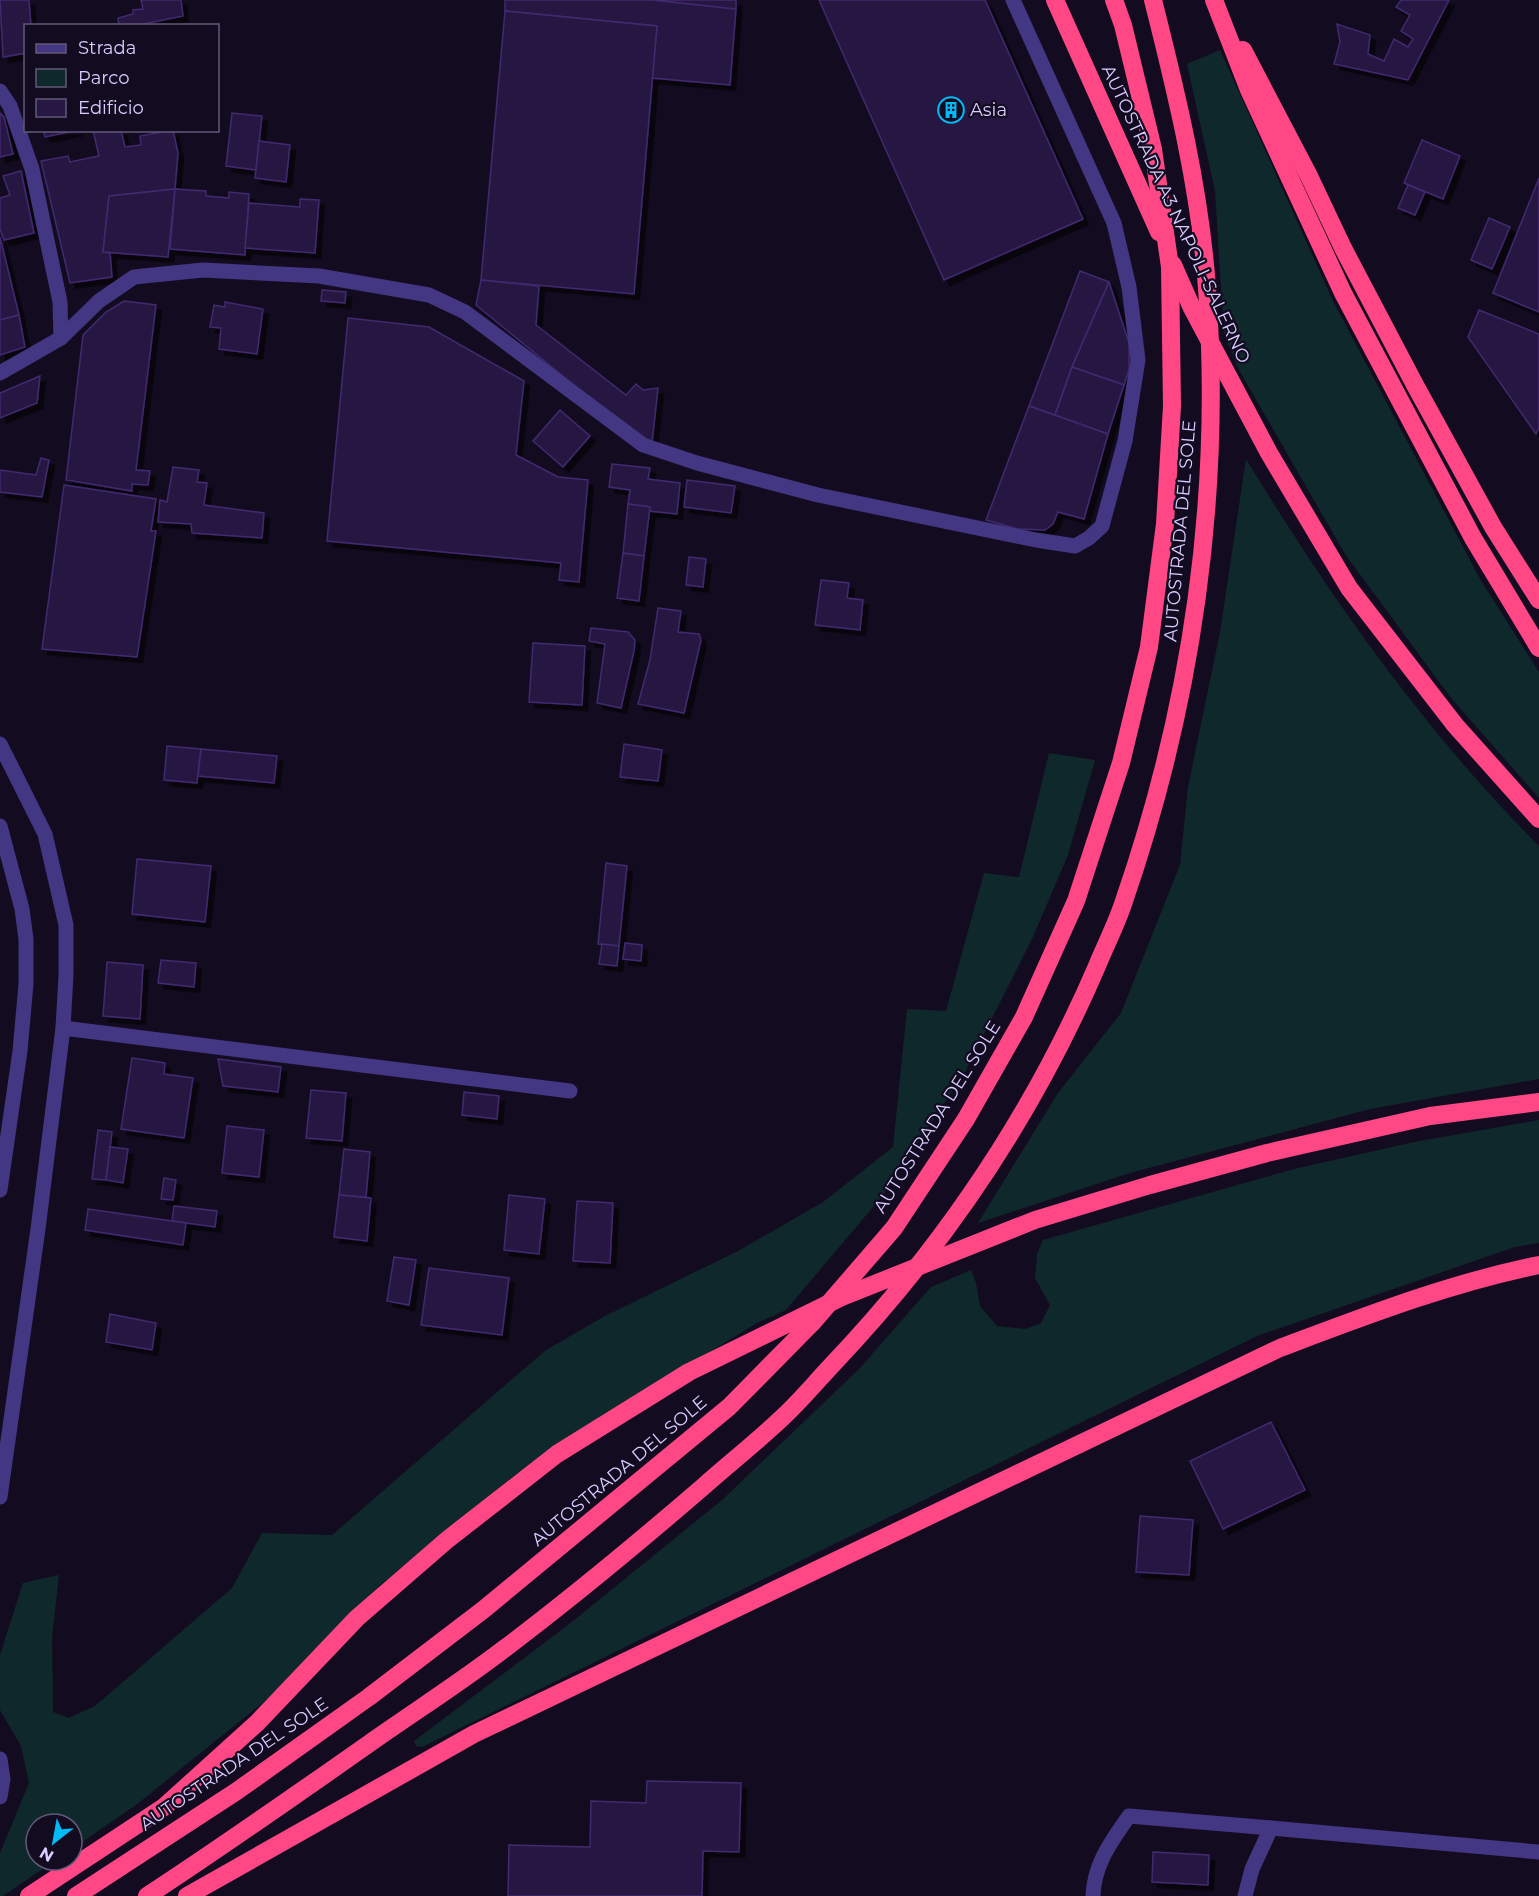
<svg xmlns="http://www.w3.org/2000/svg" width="1539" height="1896" font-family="Montserrat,sans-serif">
<defs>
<filter id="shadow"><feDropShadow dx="5.5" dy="5.5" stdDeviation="0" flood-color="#0009"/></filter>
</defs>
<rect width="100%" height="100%" fill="#130c21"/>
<g fill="#0f282b">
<polygon points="1220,50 1333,301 1480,579 1539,672 1539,798 1451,698 1345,554 1239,370 1224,335 1215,191 1187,64"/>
<path d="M 1246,459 C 1330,597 1425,732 1539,846 L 1539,1079 L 1370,1109 L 1130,1173 L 978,1223 L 1058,1093 L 1121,1013 L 1180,865 L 1188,787 L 1220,632 Z"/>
<polygon points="1049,753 1095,760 1068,855 1032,939 965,1072 885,1193 786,1310 757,1323 642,1393 508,1480 379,1586 270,1697 136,1805 72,1849 72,1824 36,1824 36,1860 56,1860 3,1896 0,1896 0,1853 29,1783 21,1746 0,1710 0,1655 23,1583 59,1575 52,1638 53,1712 69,1718 95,1706 232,1588 262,1533 332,1535 546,1350 605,1316 738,1251 823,1202 893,1147 907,1009 946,1011 984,873 1019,877"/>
<polygon points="1539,1120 1539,1243 1515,1247 1257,1336 422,1747 416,1746 414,1741 568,1625 722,1500 859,1369 931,1287 971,1270 976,1283 980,1306 997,1326 1025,1329 1041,1323 1050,1305 1035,1278 1037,1254 1043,1240 1294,1169 1414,1142"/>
</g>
<g fill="#271843" stroke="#41296f" stroke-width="1.5" filter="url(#shadow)">
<polygon points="0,0 29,0 31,26 26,26 26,53 3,57"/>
<polygon points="141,0 181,0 183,16 134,26 119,26 118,18 133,14 133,10 143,9"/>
<polygon points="505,0 653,0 736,9 730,85 652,78 657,26 505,11"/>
<polygon points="653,0 736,0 736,9"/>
<polygon points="819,0 985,0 1083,219 944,280"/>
<polygon points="1401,0 1449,0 1408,80 1334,64 1340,42 1337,24 1370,35 1368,54 1384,61 1394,39 1408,47 1413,39 1401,31 1410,15 1396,7"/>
<polygon points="505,11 657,26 634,294 481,280"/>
<polygon points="0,113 4,117 13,154 0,157"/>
<polygon points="232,113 262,116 256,170 226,166"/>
<polygon points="43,130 79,130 45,137"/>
<polygon points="93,130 121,130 125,147 141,145 140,136 173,130 178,153 175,189 109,196 103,252 110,253 112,277 70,283 41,161 68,156 70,162 99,156"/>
<polygon points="1422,140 1460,156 1443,199 1404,183"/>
<polygon points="259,141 290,145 286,182 255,178"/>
<polygon points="21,171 34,233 4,240 0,229 0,198 10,195 3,176"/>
<polygon points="1539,178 1539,312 1493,293"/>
<polygon points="1408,185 1425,192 1415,215 1398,208"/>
<polygon points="175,189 168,257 103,252 109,196"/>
<polygon points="175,189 206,191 206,196 229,198 229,192 249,194 245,255 170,249"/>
<polygon points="300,199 319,200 315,253 245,248 249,203 300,207"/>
<polygon points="1489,218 1510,227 1492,269 1471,260"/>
<polygon points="0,237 19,315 0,320"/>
<polygon points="1080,271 1109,282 1072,367 1055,415 1029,406"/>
<polygon points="481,280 539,286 536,325 626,395 636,384 643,390 658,388 652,443 592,400 476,305"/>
<polygon points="1109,282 1129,343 1129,370 1124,385 1072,367"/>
<polygon points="322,290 346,292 345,303 321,301"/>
<polygon points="124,301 156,305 136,470 150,471 148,485 132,484 132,491 66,480 83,335 106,312"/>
<polygon points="225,302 263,309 257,354 219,349 221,328 210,327 214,305 225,307"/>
<polygon points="1479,310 1539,334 1539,428 1536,434 1468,337"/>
<polygon points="19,315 25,347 0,355 0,320"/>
<polygon points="348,318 429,327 524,381 516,455 558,477 588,480 579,582 559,580 561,563 327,541"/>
<polygon points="1072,367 1124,385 1108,434 1055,415"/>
<polygon points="40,376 37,403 0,418 0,393"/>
<polygon points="1029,406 1108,434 1084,519 1058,512 1053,524 1045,530 1018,529 986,520"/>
<polygon points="560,410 590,436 563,467 533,441"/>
<polygon points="41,458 49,460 42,497 0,492 0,470 36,475"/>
<polygon points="612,464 650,468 648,479 680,483 677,514 649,511 650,507 628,504 630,490 609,487"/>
<polygon points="173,467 199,470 197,482 207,483 204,505 264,513 262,538 192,533 191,524 158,522 160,500 167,502"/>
<polygon points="687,480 735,486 731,513 684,507"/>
<polygon points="64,485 156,499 151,531 156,531 137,657 42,649"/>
<polygon points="628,504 650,507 644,556 623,553"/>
<polygon points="623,553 644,556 639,601 617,598"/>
<polygon points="689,557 706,559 703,587 686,585"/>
<polygon points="821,580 849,583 847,598 863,600 860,630 815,625"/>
<polygon points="658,608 681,611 678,632 699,634 701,640 684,713 638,704 650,660"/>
<polygon points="591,628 628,632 635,640 634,651 621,708 597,703 605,644 589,641"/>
<polygon points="533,643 585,646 582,705 529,702"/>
<polygon points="624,744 662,750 658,781 620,777"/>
<polygon points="167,746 201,749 197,783 164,780"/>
<polygon points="201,749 277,756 274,783 198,776"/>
<polygon points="137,859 211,866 205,922 132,914"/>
<polygon points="606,863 627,866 619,946 598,944"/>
<polygon points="625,943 642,945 641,961 623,959"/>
<polygon points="602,944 619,946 617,966 599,964"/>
<polygon points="161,960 196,963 194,987 158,983"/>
<polygon points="107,962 143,965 140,1019 103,1016"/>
<polygon points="132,1058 165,1063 164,1074 193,1078 184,1138 121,1129"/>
<polygon points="218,1059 281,1067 278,1092 223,1086"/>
<polygon points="311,1090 346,1093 342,1141 306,1138"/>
<polygon points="464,1092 499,1096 497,1119 462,1115"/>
<polygon points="227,1126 264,1130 259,1177 222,1173"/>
<polygon points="98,1130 112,1132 106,1180 92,1179"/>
<polygon points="110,1147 128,1149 123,1183 106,1180"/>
<polygon points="344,1149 370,1152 366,1197 339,1195"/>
<polygon points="164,1178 176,1180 173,1200 161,1199"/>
<polygon points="339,1195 371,1198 367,1241 334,1237"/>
<polygon points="509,1195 545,1199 539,1254 504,1250"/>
<polygon points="577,1201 613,1203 610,1263 573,1261"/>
<polygon points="174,1206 217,1211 215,1227 172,1221"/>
<polygon points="88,1209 186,1223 183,1245 85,1230"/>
<polygon points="394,1257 416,1260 409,1305 387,1301"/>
<polygon points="429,1268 509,1278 502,1335 421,1325"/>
<polygon points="110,1314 156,1323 152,1350 106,1342"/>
<polygon points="1271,1422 1305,1490 1223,1529 1190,1461"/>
<polygon points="1140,1516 1193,1520 1189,1575 1136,1572"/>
<polygon points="647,1781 741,1783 739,1852 703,1851 702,1896 508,1896 509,1845 590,1847 591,1801 646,1803"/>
<polygon points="1153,1852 1209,1855 1208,1885 1152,1882"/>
</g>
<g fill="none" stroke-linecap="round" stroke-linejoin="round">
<g stroke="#433682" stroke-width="15">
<polyline points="0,91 10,106 32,169 60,302 61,338"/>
<polyline points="0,373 61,338 99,301 134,277 203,270 319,276 429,295 465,312 643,445 697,463 818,495 1036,540 1075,546 1089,538 1102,526 1125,441 1138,360 1129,287 1114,223 1013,0"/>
<polyline points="63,1028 570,1091"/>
<polyline points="0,1759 3,1779 0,1797"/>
<path d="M 1093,1896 C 1094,1864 1111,1842 1129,1816 L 1271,1828"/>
<polyline points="1245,1896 1252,1869 1271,1828 1539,1852"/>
</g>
<g stroke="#433682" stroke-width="15">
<polyline points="0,744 45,834 66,925 66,975 63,1028 38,1229 0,1497"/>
<polyline points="0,826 22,909 26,939 26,984 20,1051 0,1190"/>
</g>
<g stroke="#ff4785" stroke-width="18">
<polyline points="1055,0 1159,232"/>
<polyline points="1214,0 1249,90 1343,293 1473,538 1539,648"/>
<polyline points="1243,50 1309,176 1343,248 1415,385 1493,527 1539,600"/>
<polyline points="1173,265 1192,308 1269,453 1349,588 1455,725 1539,819"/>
<polyline points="29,1896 164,1807 257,1723 357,1618 447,1540 557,1454 689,1372 842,1297 1035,1220 1150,1185 1267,1153 1430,1116 1539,1102"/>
<polyline points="76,1896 237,1791 369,1697 483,1610 729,1407 812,1323 894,1228 966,1119 1024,1017 1076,901 1121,763 1149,647 1165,524 1172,406 1170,267 1153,149 1123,25 1114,0"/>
<path d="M 147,1896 C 222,1847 296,1795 370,1743 C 414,1712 461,1682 504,1649 C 573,1597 639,1542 704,1486 C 731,1462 759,1440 784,1416 C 801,1400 816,1382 832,1365 C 944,1247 1033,1115 1097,966 C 1106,944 1117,923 1124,901 C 1192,704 1222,496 1207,288 C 1200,190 1177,95 1153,0"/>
<path d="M 187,1896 L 474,1734 L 1280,1348 C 1365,1316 1450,1283 1539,1265"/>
</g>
</g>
<defs>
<g id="building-ring" transform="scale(1.35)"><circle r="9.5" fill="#130c21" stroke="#00bbf7" stroke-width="1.5"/><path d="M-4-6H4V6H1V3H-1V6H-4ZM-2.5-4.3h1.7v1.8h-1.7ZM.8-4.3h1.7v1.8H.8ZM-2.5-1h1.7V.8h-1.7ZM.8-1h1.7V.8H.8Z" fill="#00bbf7"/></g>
</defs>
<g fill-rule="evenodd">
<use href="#building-ring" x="951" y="110"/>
</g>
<g text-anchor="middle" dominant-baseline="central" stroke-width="4.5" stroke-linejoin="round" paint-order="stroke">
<g font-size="18" fill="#d9ccff" stroke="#130c21" text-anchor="start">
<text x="970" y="110">Asia</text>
</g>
<g font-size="18" fill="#d9ccff" stroke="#130c21">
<text transform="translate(1176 214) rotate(65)">AUTOSTRADA A3 NAPOLI-SALERNO</text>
<text transform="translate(1180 531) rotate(-85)">AUTOSTRADA DEL SOLE</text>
<text transform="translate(937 1117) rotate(-58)">AUTOSTRADA DEL SOLE</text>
<text transform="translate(619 1471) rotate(-40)">AUTOSTRADA DEL SOLE</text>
<text transform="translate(234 1764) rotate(-34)">AUTOSTRADA DEL SOLE</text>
</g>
</g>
<rect x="24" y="24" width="195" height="108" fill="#130c21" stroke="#62597a" stroke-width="1.5"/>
<rect x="36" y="44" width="30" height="9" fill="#433682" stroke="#62597a" stroke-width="1.5"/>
<text x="78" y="54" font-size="18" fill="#d9ccff">Strada</text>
<rect x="36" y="69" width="30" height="18" fill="#0f282b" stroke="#62597a" stroke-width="1.5"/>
<text x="78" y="84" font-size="18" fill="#d9ccff">Parco</text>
<rect x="36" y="99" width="30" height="18" fill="#271843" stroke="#62597a" stroke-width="1.5"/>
<text x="78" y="114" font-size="18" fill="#d9ccff">Edificio</text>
<g transform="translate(54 1842) rotate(211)"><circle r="28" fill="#130c21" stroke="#62597a" stroke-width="1.5"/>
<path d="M0-4.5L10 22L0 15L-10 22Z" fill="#00bbf7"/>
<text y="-9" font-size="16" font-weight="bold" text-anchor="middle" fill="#d9ccff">N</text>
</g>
</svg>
